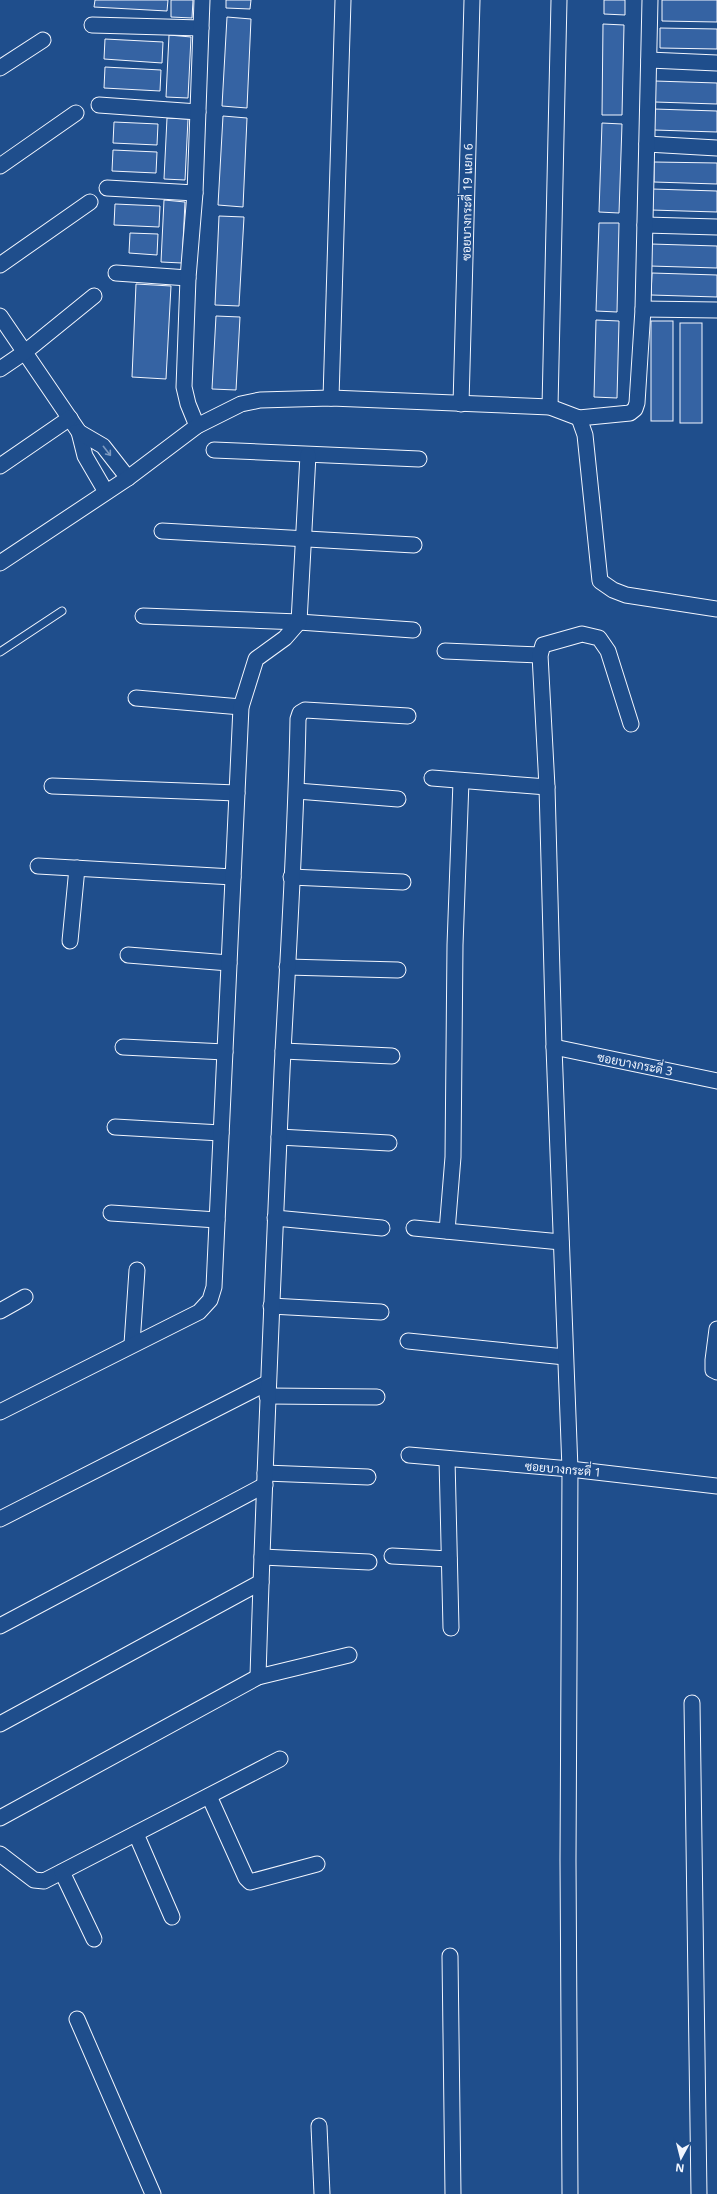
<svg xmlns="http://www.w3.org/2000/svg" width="717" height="2194" font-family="'Noto Sans',Sarabun,sans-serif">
<rect width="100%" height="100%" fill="#1f4e8c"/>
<g fill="#3563a3" stroke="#f2f6ff">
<polygon points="95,0 168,0 167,11 94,7"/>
<polygon points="171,0 193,0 192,18 171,17"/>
<polygon points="226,0 251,0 250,9 226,8"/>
<polygon points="604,0 625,0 625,15 604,14"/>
<polygon points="662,0 717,0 717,22 662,21"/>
<polygon points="227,17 251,19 247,108 222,106"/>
<polygon points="603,24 624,25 622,115 602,115"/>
<polygon points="660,28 717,29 717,49 660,48"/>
<polygon points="169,35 191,37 188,98 166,97"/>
<polygon points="105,39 163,42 162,63 104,59"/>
<polygon points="105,67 161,70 160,91 104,88"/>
<polygon points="655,81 717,83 717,104 655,102"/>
<polygon points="654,109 717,111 717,132 654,130"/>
<polygon points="223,116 247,118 243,207 218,205"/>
<polygon points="167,118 188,119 185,180 164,179"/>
<polygon points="114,122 158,124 157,145 113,143"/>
<polygon points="602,123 622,124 619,213 599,212"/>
<polygon points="113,150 157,152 156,173 112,171"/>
<polygon points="654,162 717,163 717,184 654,182"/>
<polygon points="652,189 717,191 717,212 651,210"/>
<polygon points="164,200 185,202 182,263 161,262"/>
<polygon points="115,204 160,206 159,227 114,225"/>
<polygon points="219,216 244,217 239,306 215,305"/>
<polygon points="599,223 619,223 617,312 596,311"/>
<polygon points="130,233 158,234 157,255 129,253"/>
<polygon points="651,244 717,246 717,268 650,266"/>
<polygon points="652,273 717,275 717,297 651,295"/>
<polygon points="136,284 171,286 166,379 132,377"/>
<polygon points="216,316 240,317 236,390 212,389"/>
<polygon points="596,320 619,321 617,398 594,397"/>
<rect x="651" y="321" width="22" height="100"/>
<rect x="680" y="323" width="22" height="100"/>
</g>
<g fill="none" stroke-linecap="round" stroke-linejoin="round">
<g stroke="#f2f6ff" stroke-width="9">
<polyline id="lane" points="0,652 62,611"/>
</g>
<g stroke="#f2f6ff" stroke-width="17">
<g id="street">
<polyline points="92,25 201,28"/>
<polyline points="649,60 717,63"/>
<polyline points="0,68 43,40"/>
<polyline points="99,105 198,112"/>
<polyline points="647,144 717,148"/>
<polyline points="0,166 76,113"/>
<polyline points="107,188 195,193"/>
<polyline points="645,225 717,227"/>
<polyline points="0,265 90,202"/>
<polyline points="116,273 188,278"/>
<polyline points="643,309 717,310"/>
<polyline points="0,316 79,432 85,456 106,492"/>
<polyline points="0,369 25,352 94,296"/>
<polyline points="331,398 343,0"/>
<polyline points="461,404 472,0"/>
<polyline points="550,407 559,0"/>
<polyline points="579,418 585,435 600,581 613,590 626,595 717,609"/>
<polyline points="197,426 188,404 184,387 188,278 195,193 202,0"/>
<polyline points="79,432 103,446 128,478"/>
<polyline points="214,450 419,459"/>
<polyline points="0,466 70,418"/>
<polyline points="162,531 414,545"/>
<polyline points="0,563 128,478 197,426 241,404 260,400 331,398 550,407 579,418 630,413 635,409 637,403 643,309 650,0"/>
<polyline points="143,616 299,622 413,630"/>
<polyline points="445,651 540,655"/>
<polyline points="136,698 241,707"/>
<polyline points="432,778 547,787"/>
<polyline points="52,786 237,793"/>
<polyline points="297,791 398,799"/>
<polyline points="38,866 233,877"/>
<polyline points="291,877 403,882"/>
<polyline points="70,941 77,868"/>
<polyline points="128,955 229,963"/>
<polyline points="287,967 398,970"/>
<polyline points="123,1047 225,1052"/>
<polyline points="554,1047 717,1081"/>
<polyline points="283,1051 392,1056"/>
<polyline points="115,1127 221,1133"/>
<polyline points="279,1137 389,1143"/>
<polyline points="111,1213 217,1220"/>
<polyline points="275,1218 382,1228"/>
<polyline points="414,1228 561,1242"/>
<polyline points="447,1231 453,1157 455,945 461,781"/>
<polyline points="271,1306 381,1312"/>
<polyline points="0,1311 25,1297"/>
<polyline points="717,1329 713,1360 713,1370 717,1372"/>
<polyline points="408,1341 565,1357"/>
<polyline points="132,1344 137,1270"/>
<polyline points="267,1396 377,1397"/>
<polyline points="0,1412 199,1312 210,1300 214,1287 241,707 256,659 285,638 299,622 308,455"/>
<polyline points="409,1455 570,1469 717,1486"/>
<polyline points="447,1459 451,1628"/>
<polyline points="265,1473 368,1477"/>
<polyline points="0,1519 267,1383"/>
<polyline points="392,1556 449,1559"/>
<polyline points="262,1557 369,1562"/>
<polyline points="0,1626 265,1485"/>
<path d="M 258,1677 C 264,1475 273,1273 282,1071 C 288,954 296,836 298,719 L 300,713 L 305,710 L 408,716"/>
<polyline points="692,1703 699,2194"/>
<polyline points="0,1724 261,1582"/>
<polyline points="209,1796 246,1878 250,1882 317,1864"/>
<polyline points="0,1818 258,1677 349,1655"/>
<polyline points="136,1834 172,1917"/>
<polyline points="0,1854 34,1880 44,1881 280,1759"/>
<polyline points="62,1872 94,1939"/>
<polyline points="450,1956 453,2194"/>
<polyline points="77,2019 153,2194"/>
<polyline points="319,2126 322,2194"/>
<polyline points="570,2194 568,1860 570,1469 554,1047 547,787 540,655 543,645 582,634 599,638 608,651 631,724"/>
</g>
</g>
<use href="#lane" stroke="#1f4e8c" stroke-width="7"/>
<use href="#street" stroke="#1f4e8c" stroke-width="15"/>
</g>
<defs><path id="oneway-shaft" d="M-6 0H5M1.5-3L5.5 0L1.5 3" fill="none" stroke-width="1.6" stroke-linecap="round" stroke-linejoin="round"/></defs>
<use stroke="#7e9ac0" href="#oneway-shaft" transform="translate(107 451) rotate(52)"/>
<g text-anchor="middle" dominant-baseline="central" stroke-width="3" stroke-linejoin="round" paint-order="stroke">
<g font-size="12" fill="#f2f6ff" stroke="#1f4e8c">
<text transform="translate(467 202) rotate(-89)">ซอยบางกระดี่ 19 แยก 6</text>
<text transform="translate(635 1064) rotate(11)">ซอยบางกระดี่ 3</text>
<text transform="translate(563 1469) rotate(5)">ซอยบางกระดี่ 1</text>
</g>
</g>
<g transform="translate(681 2158) rotate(187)" stroke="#1f4e8c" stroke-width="3" paint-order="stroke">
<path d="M0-3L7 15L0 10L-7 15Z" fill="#f2f6ff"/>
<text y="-6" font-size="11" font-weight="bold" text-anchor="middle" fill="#f2f6ff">N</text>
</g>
</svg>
